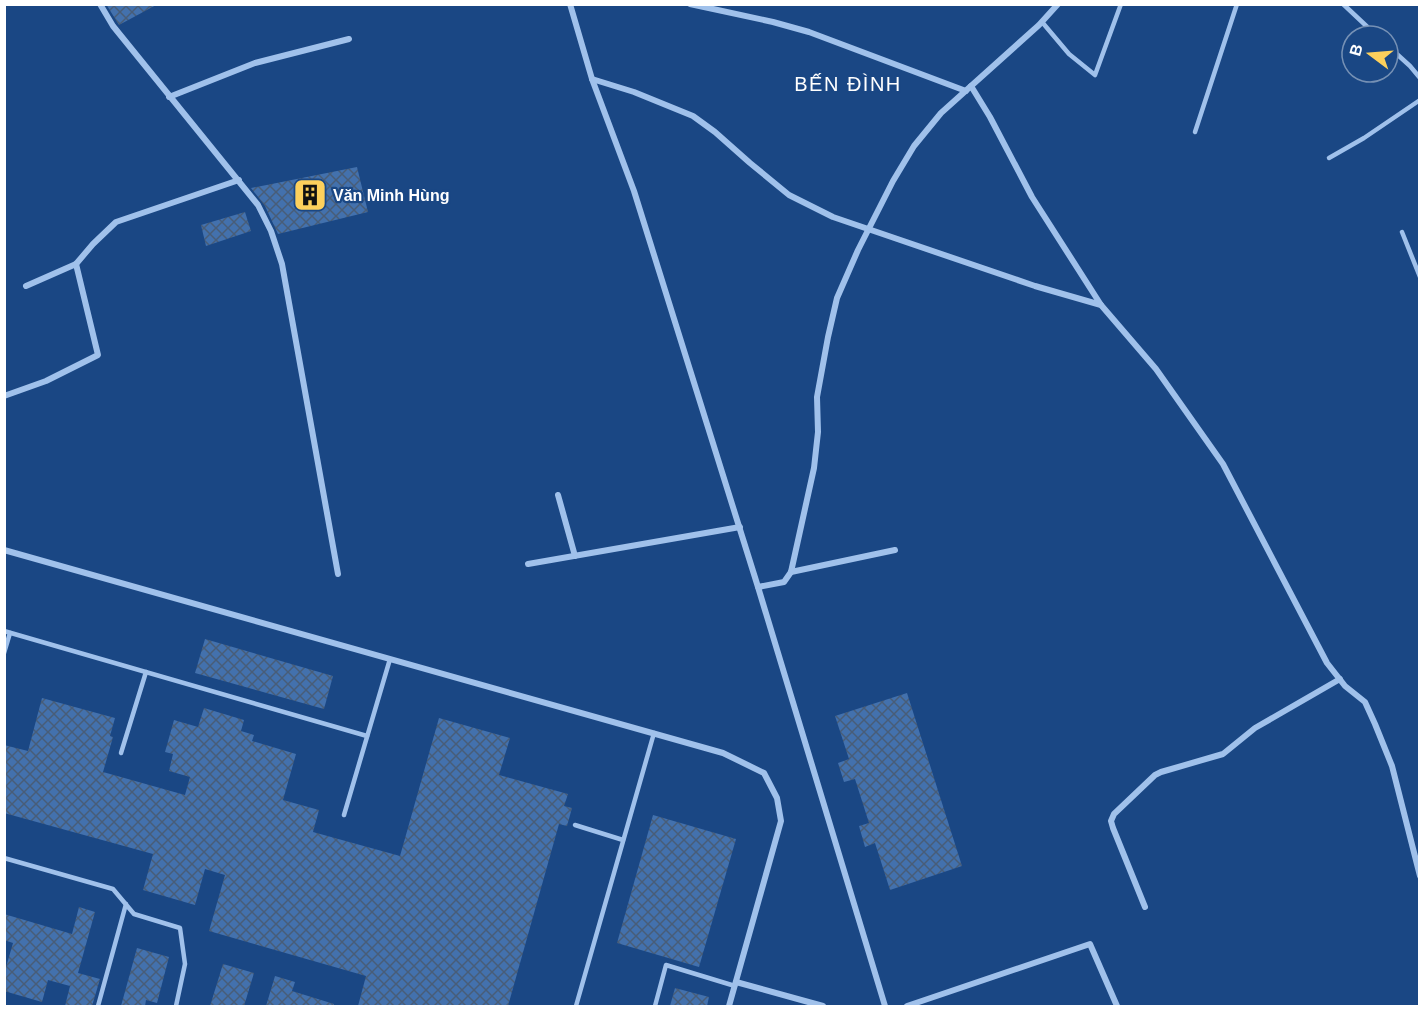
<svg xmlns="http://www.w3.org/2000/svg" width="1424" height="1011" font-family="Helvetica,sans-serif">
<defs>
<pattern id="building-cross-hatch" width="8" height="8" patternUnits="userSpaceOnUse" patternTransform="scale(1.5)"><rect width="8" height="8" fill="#4371ad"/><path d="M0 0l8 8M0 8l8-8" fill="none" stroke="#485d78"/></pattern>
</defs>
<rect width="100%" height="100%" fill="#1a4784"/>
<g fill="url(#building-cross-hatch)">
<polygon points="106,4 158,4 119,25"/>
<polygon points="357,167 368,212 278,234 265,206 251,188"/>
<polygon points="245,212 251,231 206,246 201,225"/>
<polygon points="205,639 333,676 324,709 195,673"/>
<polygon points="907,693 962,866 890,890 875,843 865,847 859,826 869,823 855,779 844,782 838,763 849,759 835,716"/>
<polygon points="42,698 115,718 110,736 113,737 103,772 185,795 190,777 169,771 173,754 165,752 174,720 198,727 204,708 244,720 241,731 254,735 252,741 296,754 283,800 319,810 313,832 400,856 439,718 510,738 499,775 568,794 564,806 572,808 567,826 559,824 508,1006 358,1006 366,976 209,931 225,875 205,869 195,905 143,890 153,854 4,813 4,745 28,751"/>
<polygon points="653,815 736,839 699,967 617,943"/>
<polygon points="79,907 95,912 78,973 100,979 92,1006 65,1006 70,986 48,980 42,1002 4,991 4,974 13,943 4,940 4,914 72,934"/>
<polygon points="137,948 169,957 157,1003 146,1000 145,1006 121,1006"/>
<polygon points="223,964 254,973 244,1006 210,1006"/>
<polygon points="275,976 295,982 292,991 334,1004 334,1006 266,1006"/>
<polygon points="675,988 709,997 707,1006 670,1006"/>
</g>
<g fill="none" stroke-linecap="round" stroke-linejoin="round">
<g stroke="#a0c1eb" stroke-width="4.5">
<polyline points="1343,4 1377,36"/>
<polyline points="1042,22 1069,54 1095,75 1121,4"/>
<polyline points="1388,46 1410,66 1420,78"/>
<polyline points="1195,132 1237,4"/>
<polyline points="1329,158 1364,138 1420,100"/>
<polyline points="1402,232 1420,277"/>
<polyline points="4,631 367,736"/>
<polyline points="4,653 10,633"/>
<polyline points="121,753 146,672"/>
<polyline points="344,815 390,659"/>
<polyline points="575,825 623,840"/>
<polyline points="4,858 113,889 134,914 180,928 185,964 176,1006"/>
<polyline points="98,1006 126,904"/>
<polyline points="576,1006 654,733"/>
<polyline points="655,1006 666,965 735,986"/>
</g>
<g stroke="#a0c1eb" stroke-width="6">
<polyline points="100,4 113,26 258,205 271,231 282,264 338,574"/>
<polyline points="570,4 592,79 634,191 758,587 885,1006"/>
<polyline points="690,4 773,22 809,32 966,91"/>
<polyline points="592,79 634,92 693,116 715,132 750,163 789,195 833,217 1035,286 1101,305 1156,369 1223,464 1327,663 1345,686 1365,702 1375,724 1392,766 1420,876"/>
<polyline points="971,86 990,117 1032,197 1101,305"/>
<polyline points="169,97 255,63 349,39"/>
<polyline points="26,286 76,264 93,244 116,222 239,180"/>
<polyline points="4,396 46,381 98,355 76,264"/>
<polyline points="558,495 575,556"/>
<polyline points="4,550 723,753 764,773 777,798 781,821 729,1006"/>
<polyline points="528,564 740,527"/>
<polyline points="791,572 895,550"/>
<polyline points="758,587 784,582 791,572 814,468 818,432 817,397 828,337 837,298 858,250 893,181 914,146 941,113 1039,25 1058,4"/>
<polyline points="1145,907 1113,828 1111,821 1114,814 1155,775 1161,772 1223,754 1255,728 1340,679"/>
<polyline points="736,982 823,1006"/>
<polyline points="907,1006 1090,944 1117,1006"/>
</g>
</g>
<defs>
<g id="building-square" transform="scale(1.725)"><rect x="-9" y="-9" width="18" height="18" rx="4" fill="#fdd05c" stroke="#1a4784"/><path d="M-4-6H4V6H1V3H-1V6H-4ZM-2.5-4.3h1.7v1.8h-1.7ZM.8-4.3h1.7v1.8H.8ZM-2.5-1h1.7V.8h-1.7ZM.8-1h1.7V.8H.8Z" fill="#111"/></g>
</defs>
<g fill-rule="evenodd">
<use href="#building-square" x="310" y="195"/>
</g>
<g text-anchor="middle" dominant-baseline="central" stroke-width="4.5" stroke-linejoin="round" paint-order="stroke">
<g font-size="16" font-weight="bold" fill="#fff" stroke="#1a4784" text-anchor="start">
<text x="333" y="195">Văn Minh Hùng</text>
</g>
<g font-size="20" letter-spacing="1.5" fill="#fff" stroke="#1a4784">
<text x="848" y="84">BẾN ĐÌNH</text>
</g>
</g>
<rect width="1424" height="1011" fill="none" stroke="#ffffff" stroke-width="12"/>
<g transform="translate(1370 54) rotate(286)"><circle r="28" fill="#1a4784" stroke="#7691b5" stroke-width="1.5"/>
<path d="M0-4.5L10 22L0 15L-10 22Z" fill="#fdd05c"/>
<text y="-9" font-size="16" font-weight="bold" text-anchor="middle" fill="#ffffff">B</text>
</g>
</svg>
